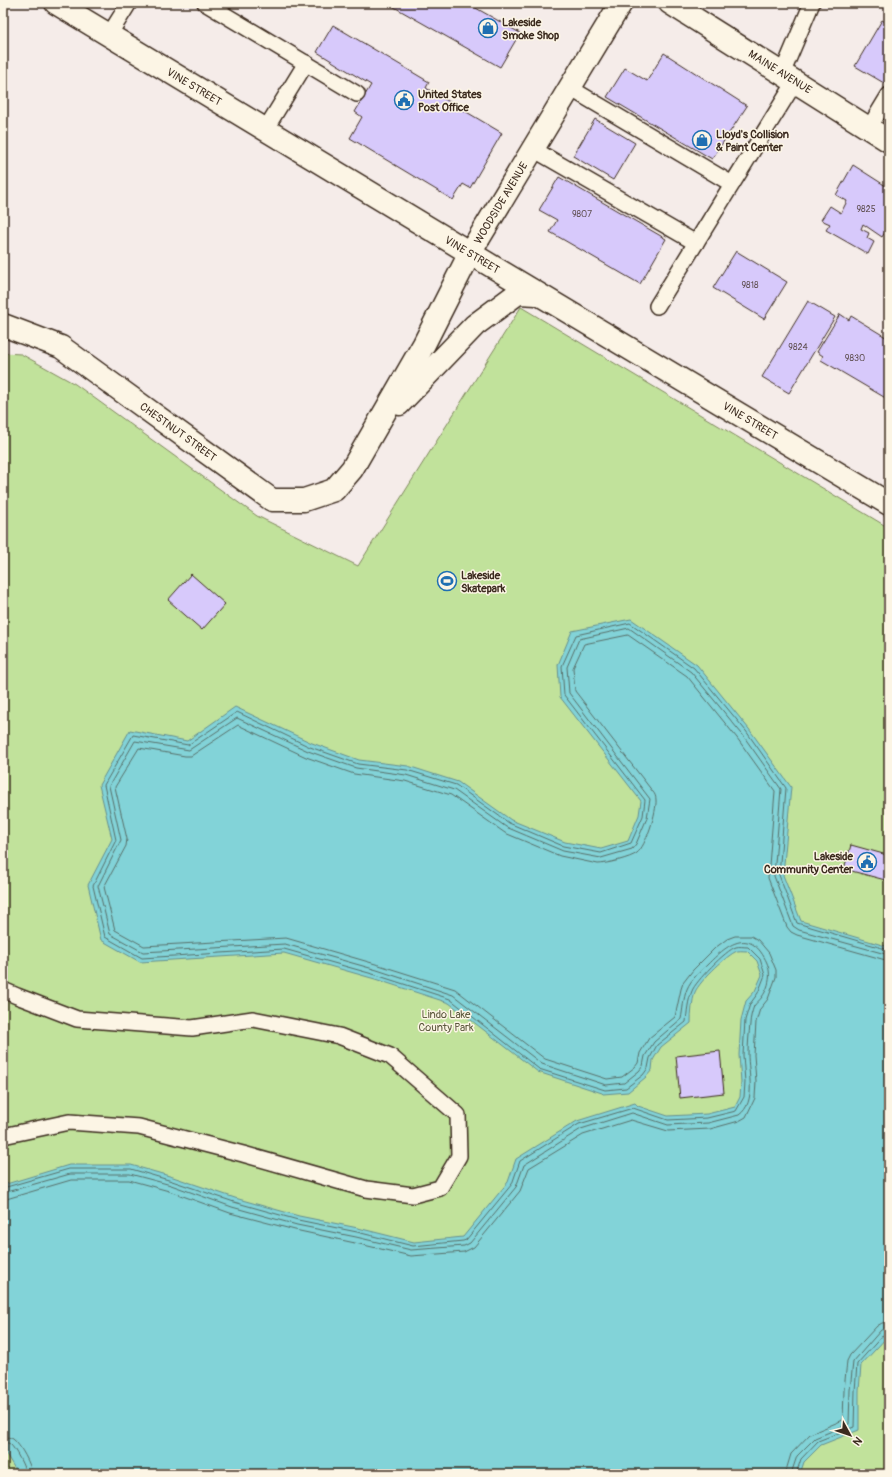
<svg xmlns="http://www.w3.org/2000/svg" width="892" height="1477" font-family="Pangolin,sans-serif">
<rect width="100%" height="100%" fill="#f5ece9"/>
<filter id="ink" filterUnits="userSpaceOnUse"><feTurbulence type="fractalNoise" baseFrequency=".025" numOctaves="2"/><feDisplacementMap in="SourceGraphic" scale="8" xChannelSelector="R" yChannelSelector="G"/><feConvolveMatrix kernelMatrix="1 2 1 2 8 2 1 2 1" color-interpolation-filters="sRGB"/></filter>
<g filter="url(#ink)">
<polygon fill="#c1e29b" stroke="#7e865c" points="521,307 889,528 889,1474 3,1474 3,353 21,354 75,384 257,516 358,566"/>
<path fill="#82d3d8" stroke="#668f8e" d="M 631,619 L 697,665 L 749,729 L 791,787 L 783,875 L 801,921 L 889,947 L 889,1335 L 861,1365 L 859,1391 L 859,1430 L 821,1445 L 804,1462 L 800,1474 L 18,1474 L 3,1449 L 3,1185 L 69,1165 L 131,1165 L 173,1177 L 235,1198 L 299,1216 L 358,1228 L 414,1242 L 463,1237 L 508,1182 L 516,1159 L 577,1121 L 635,1103 L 638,1106 L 668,1116 L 707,1114 L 735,1107 L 740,1097 L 741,1082 L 739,1055 L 741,1020 L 746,1001 L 755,991 L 762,975 L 757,961 L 747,951 C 743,951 738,950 735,952 C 724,958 700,981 695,992 C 692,1001 691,1014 691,1023 L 661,1047 L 653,1060 L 652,1070 L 646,1077 L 628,1092 L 603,1094 L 602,1093 L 538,1072 L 449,1003 L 375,979 L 284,953 L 140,962 L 101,940 L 88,885 L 112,839 L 99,785 L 130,730 L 187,741 L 235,707 L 312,743 L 359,760 L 408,766 L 458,782 L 511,820 L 565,842 L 601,849 L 628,841 L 639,815 L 641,801 L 560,697 L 558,665 L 572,631 Z"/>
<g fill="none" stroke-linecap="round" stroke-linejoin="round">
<g stroke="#576e68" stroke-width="1">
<path d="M 3,1188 L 69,1169 L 131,1169 L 172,1181 L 234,1202 L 298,1220 L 357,1232 L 413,1246 L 463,1241 L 466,1240 L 512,1184 L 520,1161 L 579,1124 L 633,1108 L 668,1120 L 707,1118 L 736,1111 L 744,1097 L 745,1082 L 743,1055 L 745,1020 L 750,1004 L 758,993 L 765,975 L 760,959 L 748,947 C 744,947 739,946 736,947 C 726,950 695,982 692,991 C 688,1000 687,1012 686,1022 L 657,1045 L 650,1058 L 648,1068 L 643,1075 L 626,1088 L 605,1090 L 539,1069 L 450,999 L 376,975 L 284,949 L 142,958 L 105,937 L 93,886 L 116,840 L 104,785 L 133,735 L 188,745 L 237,712 L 310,747 L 358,764 L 407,770 L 456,785 L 509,823 L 563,846 L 601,853 L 631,843 L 643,816 L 645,800 L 564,695 L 562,666 L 576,635 L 630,623 L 694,668 L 746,731 L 786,788 L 779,875 L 797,923 L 889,950"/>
<path d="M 3,1193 L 70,1174 L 130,1174 L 171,1185 L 232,1207 L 297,1225 L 356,1237 L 411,1250 L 464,1246 L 470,1243 L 516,1187 L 524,1165 L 581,1129 L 632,1113 L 668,1125 L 708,1123 L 739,1115 C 757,1102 748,1073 748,1054 C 748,1044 749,1034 750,1024 C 750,1019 752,1011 754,1006 C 756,1003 760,1000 762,997 C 771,984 772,970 764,957 C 747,927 725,947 708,964 C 701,971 691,979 687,989 C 683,999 683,1010 681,1019 L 654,1042 L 645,1056 L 643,1066 L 639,1071 L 624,1083 L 606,1085 L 542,1064 L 453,995 L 377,970 L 285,944 L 143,952 L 110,934 L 98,886 L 121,840 L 109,786 L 135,741 L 189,750 L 237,718 L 308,751 L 356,768 L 406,775 L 454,790 L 506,827 L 563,851 L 601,858 L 632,849 L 636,844 L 647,818 L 650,799 L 569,693 L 567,667 L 579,639 L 629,628 L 691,672 L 742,734 L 781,789 L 774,876 L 793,926 L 799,930 L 889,955"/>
<path d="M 3,1200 L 71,1180 L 129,1180 L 169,1191 L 230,1213 L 295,1230 L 355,1243 L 411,1256 L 464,1252 L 474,1247 L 520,1191 L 529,1168 L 583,1135 L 631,1120 L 668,1131 L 710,1129 L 739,1121 L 746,1117 L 755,1098 L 756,1081 L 754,1055 L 756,1022 L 760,1009 L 768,999 L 776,977 L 776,970 L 769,953 L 758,940 L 751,936 L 735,936 L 727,939 L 715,948 L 693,970 L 683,983 L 681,989 L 675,1017 L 649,1038 L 640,1053 L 638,1063 L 635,1067 L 622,1077 L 607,1079 L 545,1059 L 455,989 L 379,965 L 286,938 L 144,946 L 115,930 L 104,887 L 126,846 L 127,839 L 115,787 L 139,748 L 185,756 L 191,756 L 238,725 L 306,757 L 354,774 L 405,781 L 451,795 L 505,833 L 560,856 L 598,864 C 606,864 631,858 637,853 C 646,846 657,811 656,800 C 656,797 655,794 653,792 L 575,691 L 573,668 L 584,644 L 628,635 L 687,676 L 737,738 L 775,791 L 768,878 L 787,927 L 791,932 L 797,935 L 889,961"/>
<path d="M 3,1437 C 7,1437 10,1437 13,1439 C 20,1444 32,1466 32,1474"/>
<path d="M 3,1443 C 6,1443 7,1442 10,1444 C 15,1448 25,1468 26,1474"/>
<polyline points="785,1474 791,1454 810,1434 843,1420 844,1390 847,1361 850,1355 877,1326 882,1323 889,1322"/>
<polyline points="791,1474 797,1456 815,1438 849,1424 850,1390 853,1362 881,1330 889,1328"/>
<polyline points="796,1474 801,1459 818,1441 854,1427 855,1391 857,1364 884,1334 889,1333"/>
</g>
</g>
<g fill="#d7c9fb" stroke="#3b2a1e">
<polygon points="387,3 467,3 520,33 500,67"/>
<polygon points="882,20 889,24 889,86 855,66"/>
<polygon points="333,25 429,82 426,88 502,133 470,188 463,184 453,200 350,138 362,117 355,112 371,85 317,52"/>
<polygon points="664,53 747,106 712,159 607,97 625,68 647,81"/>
<polygon points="595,119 635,143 613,180 573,156"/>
<polygon points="853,165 889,188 889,226 882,237 863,224 861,229 869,233 867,238 874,242 868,254 826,230 830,224 821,220 830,206 841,213 847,201 836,195"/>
<polygon points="559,177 666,239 640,284 550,232 557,220 539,210"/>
<polygon points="736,251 787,282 764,319 713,288"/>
<polygon points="808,301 835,317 789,393 762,377"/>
<polygon points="840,314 849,320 851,316 889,339 889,400 821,360 823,356 817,352"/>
<polygon points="191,574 225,604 202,630 168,600"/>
<polygon points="851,845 887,855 889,849 889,881 844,869"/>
<polygon points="720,1051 724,1093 680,1098 676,1056"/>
</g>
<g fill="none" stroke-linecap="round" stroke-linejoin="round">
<g stroke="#3b2a1e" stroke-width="18">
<g id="lane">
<polyline points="205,3 357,94"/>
<polyline points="109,35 129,3"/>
<polyline points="782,74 812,3"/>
<polyline points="570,88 732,184"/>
<polyline points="869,128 889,95"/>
<polyline points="265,130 306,63"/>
<polyline points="533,149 696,243"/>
<polyline points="657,306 795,82"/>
<polyline points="3,990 17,996 77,1019 192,1028 253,1019 339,1036 390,1056 458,1115 459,1156 440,1188 413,1195 366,1189 243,1154 139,1127 69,1122 3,1136"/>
</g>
</g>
<g stroke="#3b2a1e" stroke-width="25">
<polyline id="street" points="56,3 470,253"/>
</g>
<g stroke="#3b2a1e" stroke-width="25">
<g id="secondary">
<polyline points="670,3 889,141"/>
<polyline points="470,253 889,504"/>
<polyline points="3,325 61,347 272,500 304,500 334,490 352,469 424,344 470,253 621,3"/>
<polyline points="399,404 475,325 518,293 537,294"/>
</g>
</g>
<use href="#lane" stroke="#fcf5e5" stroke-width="15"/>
<use href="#street" stroke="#fcf5e5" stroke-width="22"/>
<use href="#secondary" stroke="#fcf5e5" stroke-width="22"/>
</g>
</g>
<defs>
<g id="shop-ring" transform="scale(1)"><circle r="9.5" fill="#fcf5e5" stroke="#1f6fb2" stroke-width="1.5"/><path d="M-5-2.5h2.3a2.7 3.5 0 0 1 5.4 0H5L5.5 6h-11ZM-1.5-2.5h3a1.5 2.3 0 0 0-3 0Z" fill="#1f6fb2"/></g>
<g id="civic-ring" transform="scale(1)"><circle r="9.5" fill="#fcf5e5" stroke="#1f6fb2" stroke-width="1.5"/><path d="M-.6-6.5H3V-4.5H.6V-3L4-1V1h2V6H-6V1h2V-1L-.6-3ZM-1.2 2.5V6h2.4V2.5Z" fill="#1f6fb2"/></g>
<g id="stadium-ring" transform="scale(1)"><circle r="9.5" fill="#fcf5e5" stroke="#1f6fb2" stroke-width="1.5"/><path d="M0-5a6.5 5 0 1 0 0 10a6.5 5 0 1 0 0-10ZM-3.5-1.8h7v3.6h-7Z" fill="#1f6fb2"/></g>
</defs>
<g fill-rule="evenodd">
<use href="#shop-ring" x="488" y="28"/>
<use href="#civic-ring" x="404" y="100"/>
<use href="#shop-ring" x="702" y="140"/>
<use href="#stadium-ring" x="447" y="581"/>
<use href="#civic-ring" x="867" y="862"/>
</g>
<g text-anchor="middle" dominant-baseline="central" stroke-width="3" stroke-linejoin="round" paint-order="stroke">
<g font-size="9" fill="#625255">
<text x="866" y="209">9825</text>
<text x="582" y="214">9807</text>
<text x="750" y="285">9818</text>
<text x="798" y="347">9824</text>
<text x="855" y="358">9830</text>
</g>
<g font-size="11" font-weight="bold" fill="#3b2a1e" stroke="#fcf5e5" text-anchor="start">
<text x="502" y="22">Lakeside<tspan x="502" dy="13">Smoke Shop</tspan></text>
<text x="418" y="94">United States<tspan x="418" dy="13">Post Office</tspan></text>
<text x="716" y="134">Lloyd's Collision<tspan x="716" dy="13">&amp; Paint Center</tspan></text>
<text x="461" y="575">Lakeside<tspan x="461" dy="13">Skatepark</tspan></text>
<text x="853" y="856" text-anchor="end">Lakeside<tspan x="853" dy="13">Community Center</tspan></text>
</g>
<g font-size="11" fill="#3b2a1e" stroke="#fcf5e5">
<text transform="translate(780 72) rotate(32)">MAINE AVENUE</text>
<text transform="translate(194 87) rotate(31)">VINE STREET</text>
<text transform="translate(501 203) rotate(-59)">WOODSIDE AVENUE</text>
<text transform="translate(472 255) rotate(31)">VINE STREET</text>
<text transform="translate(750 421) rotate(31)">VINE STREET</text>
<text transform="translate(178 432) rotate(36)">CHESTNUT STREET</text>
</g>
<g font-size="11" fill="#5c583d" stroke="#fcf5e5">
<text x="446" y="1014">Lindo Lake<tspan x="446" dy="13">County Park</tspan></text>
</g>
</g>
<rect width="892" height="1477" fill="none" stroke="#fcf5e5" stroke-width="16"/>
<rect x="8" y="8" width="876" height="1461" fill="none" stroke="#3b2a1e" stroke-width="1.5" filter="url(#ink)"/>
<g transform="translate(850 1435) rotate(130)" stroke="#fcf5e5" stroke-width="3" paint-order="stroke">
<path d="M0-3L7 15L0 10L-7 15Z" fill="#3b2a1e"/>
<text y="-6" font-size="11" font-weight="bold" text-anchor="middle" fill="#3b2a1e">N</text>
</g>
</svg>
